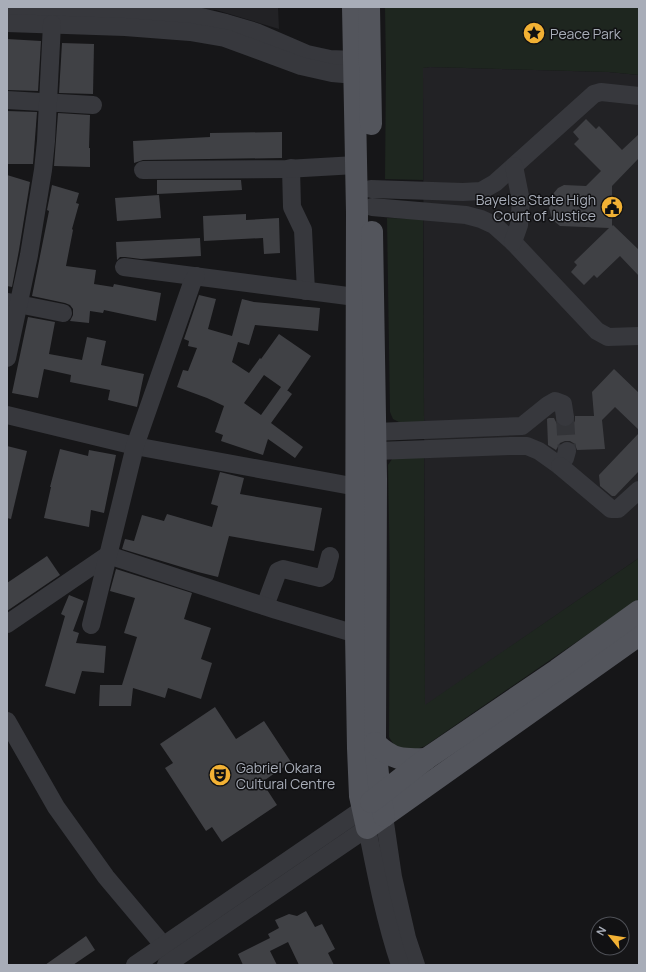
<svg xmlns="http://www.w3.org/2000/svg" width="646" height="972" font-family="Manrope,sans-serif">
<rect width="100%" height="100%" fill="#161618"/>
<g fill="#222225">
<polygon points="145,7 278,7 279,29 216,10"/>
<polygon points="430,67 609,72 639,75 639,558 425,706 423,68"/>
</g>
<g fill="#1e261f">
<polygon points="385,7 639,7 639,75 609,72 430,67 423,68 423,180 385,179 386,68"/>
<polygon points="387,218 423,219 424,422 399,422 393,419 390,412"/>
<polygon points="424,455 425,705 639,558 639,599 425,746 411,751 394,745 389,737 390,582 388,465 392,459"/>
</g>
<g fill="#404145" fill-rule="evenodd">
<polygon points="7,39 41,41 38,91 7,90"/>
<polygon points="62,43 94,44 93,94 59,93"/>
<polygon points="7,111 37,112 33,164 7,164"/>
<polygon points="58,113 90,115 89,148 90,148 90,167 54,166"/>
<polygon points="586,119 596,129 599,126 622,150 639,134 639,158 612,186 612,226 613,225 639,250 639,276 620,256 597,278 594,275 584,285 571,272 577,265 574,262 609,228 560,226 554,221 551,215 549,208 550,201 553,194 558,188 564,185 586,186 601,171 574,144 579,139 573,132"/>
<polygon points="282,132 282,158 143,160 134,163 133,141 210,137 210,133"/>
<polygon points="7,175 30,182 19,250 12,287 7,286"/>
<polygon points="157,180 241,180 242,190 157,194"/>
<polygon points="52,185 79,193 76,203 79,204 72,229 73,230 66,266 96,270 94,284 113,287 114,284 161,293 156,321 104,310 103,313 90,311 89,323 70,321 73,315 73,309 70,305 65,303 32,296 49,211 47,210"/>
<polygon points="159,195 161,218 117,221 115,198"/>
<polygon points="246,214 246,220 279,218 280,253 264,254 263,238 204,241 203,216"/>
<polygon points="200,238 201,256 141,259 125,257 120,257 117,260 116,242"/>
<path d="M 199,295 L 216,299 L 208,329 L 232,336 L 242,299 L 254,302 L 320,308 L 318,331 L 255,325 L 249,345 L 238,342 L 232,362 L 249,373 L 260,358 L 261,359 L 279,334 L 311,356 L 287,391 L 287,390 L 292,394 L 271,423 L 303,447 L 295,458 L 268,439 L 263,455 L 221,441 L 223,435 L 215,432 L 224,406 L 207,398 L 177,387 L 183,370 L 188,371 L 197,348 L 188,346 L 189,341 L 184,339 ZM 264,375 L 281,387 L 261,415 L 244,403 Z"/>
<polygon points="28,317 55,322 49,354 82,360 87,337 106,341 101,365 144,374 137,407 108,400 110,390 70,382 71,375 44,369 38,398 12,393"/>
<polygon points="614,369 639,393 639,430 615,407 602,420 605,449 577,450 575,444 570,441 565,441 560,443 556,450 548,445 547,419 549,418 554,418 557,424 561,427 566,427 572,425 575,421 575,416 594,416 592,392"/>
<polygon points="639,433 639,471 615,496 612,496 600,486 599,475"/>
<polygon points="7,446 27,451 11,519 7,518"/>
<polygon points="60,449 88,456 89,450 116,455 104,513 91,510 89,527 44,518 51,487 50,487"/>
<polygon points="220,472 244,478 240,494 322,508 314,551 229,536 218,577 198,572 122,549 125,539 134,541 142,515 164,521 167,514 212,527 218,506 211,504"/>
<polygon points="47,556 60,575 7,611 7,583"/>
<polygon points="116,569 192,593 184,619 211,628 201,659 212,663 201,699 168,688 165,698 133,688 131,706 99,706 100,685 122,685 137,637 124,633 135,598 110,591"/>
<polygon points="69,595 84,601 73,631 79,633 76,643 106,646 104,673 82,671 75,694 45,686 65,616 61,614"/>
<polygon points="215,707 236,739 264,721 291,762 262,782 277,805 222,842 212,827 206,831 165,768 173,763 160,744"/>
<polygon points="306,911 315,927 322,924 335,949 328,953 334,965 299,965 288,942 270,951 277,965 243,965 238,954 270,938 268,934 279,928 275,920 289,914 297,916"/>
<polygon points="86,936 95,950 73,965 45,965"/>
</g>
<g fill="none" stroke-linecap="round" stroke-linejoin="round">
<polyline stroke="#333438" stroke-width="18" stroke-dasharray="18 9" stroke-linecap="butt" points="565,417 567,451"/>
<g stroke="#37383d" stroke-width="18">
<polyline points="7,10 155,14 201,17 226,23 256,32 307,54 330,59 354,60 367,59"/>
<polyline points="7,23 125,27 190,32 225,38 301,66 332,73 367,76"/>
<polyline points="7,100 93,105"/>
<polyline points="291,168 292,207 303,230 306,291"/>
<polyline points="143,170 286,169 356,165"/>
<polyline points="371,189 463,192 481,191 495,183 594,94 601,92 639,96"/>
<polyline points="372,207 466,215 481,219 494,225 513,242 597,331 608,337 639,336"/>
<polyline points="513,242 519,225 521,201 514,166"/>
<polyline points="124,267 371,299"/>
<polyline points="8,302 63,313"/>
<polyline points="7,358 29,255 43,170 46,141 52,24"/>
<polyline points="7,415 135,446 357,487"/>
<polyline points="375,432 522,426 548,405 555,401 563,404 565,417"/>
<polyline points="376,451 511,446 527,446 539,451 560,466 565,458 567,451"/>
<polyline points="560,466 611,509 618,509 639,490"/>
<polyline points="265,606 278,571 283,569 320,578 325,575 330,556"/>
<polyline points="7,624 108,555 276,610 356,634"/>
<polyline points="91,625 135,446 192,283 196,276"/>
<polyline points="7,721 56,807 106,877 164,946"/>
<polyline points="384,816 393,877 407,938 416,965"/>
<polyline points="135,965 363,809"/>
<path d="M 166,965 L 367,828 C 376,874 385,920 400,965"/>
</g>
<g stroke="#53555c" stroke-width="22">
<polyline points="353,7 357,212 356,634 358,748 360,796 367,828 639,635"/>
<polyline points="369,7 371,124"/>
<polyline points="372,232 376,479 375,743 380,795 384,816"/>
<path d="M 375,743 C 393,760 402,760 426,759"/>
<polyline points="371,802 426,759 557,670 639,611"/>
</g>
</g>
<defs>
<g id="sight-disc" transform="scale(1.15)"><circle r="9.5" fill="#f2b134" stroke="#111113"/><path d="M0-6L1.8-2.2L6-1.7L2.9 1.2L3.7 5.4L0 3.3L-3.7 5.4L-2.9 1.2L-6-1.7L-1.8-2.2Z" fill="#111"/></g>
<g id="civic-disc" transform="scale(1.15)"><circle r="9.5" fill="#f2b134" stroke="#111113"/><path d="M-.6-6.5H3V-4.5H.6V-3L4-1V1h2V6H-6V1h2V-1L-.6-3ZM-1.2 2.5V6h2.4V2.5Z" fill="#111"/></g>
<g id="theatre-disc" transform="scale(1.15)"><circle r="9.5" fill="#f2b134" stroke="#111113"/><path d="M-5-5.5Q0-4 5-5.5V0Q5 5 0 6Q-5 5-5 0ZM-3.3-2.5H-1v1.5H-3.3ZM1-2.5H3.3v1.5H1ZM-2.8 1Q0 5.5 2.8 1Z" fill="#111"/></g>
</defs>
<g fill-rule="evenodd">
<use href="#sight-disc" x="534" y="33"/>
<use href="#civic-disc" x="612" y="207"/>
<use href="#theatre-disc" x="220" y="775"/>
</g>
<g text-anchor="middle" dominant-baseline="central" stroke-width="3" stroke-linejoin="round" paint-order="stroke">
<g font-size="14" fill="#a8adb8" stroke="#111113" text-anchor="start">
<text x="550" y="33">Peace Park</text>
<text x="596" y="199" text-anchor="end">Bayelsa State High<tspan x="596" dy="16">Court of Justice</tspan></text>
<text x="236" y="767">Gabriel Okara<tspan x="236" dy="16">Cultural Centre</tspan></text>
</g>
</g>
<rect width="646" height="972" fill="none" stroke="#a8adb8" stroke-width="16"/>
<g transform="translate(610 936) rotate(300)"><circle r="19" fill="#111113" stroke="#4d4f55"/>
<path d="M0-3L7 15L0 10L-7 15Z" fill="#f2b134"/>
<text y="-6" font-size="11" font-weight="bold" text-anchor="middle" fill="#a8adb8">N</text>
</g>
</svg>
